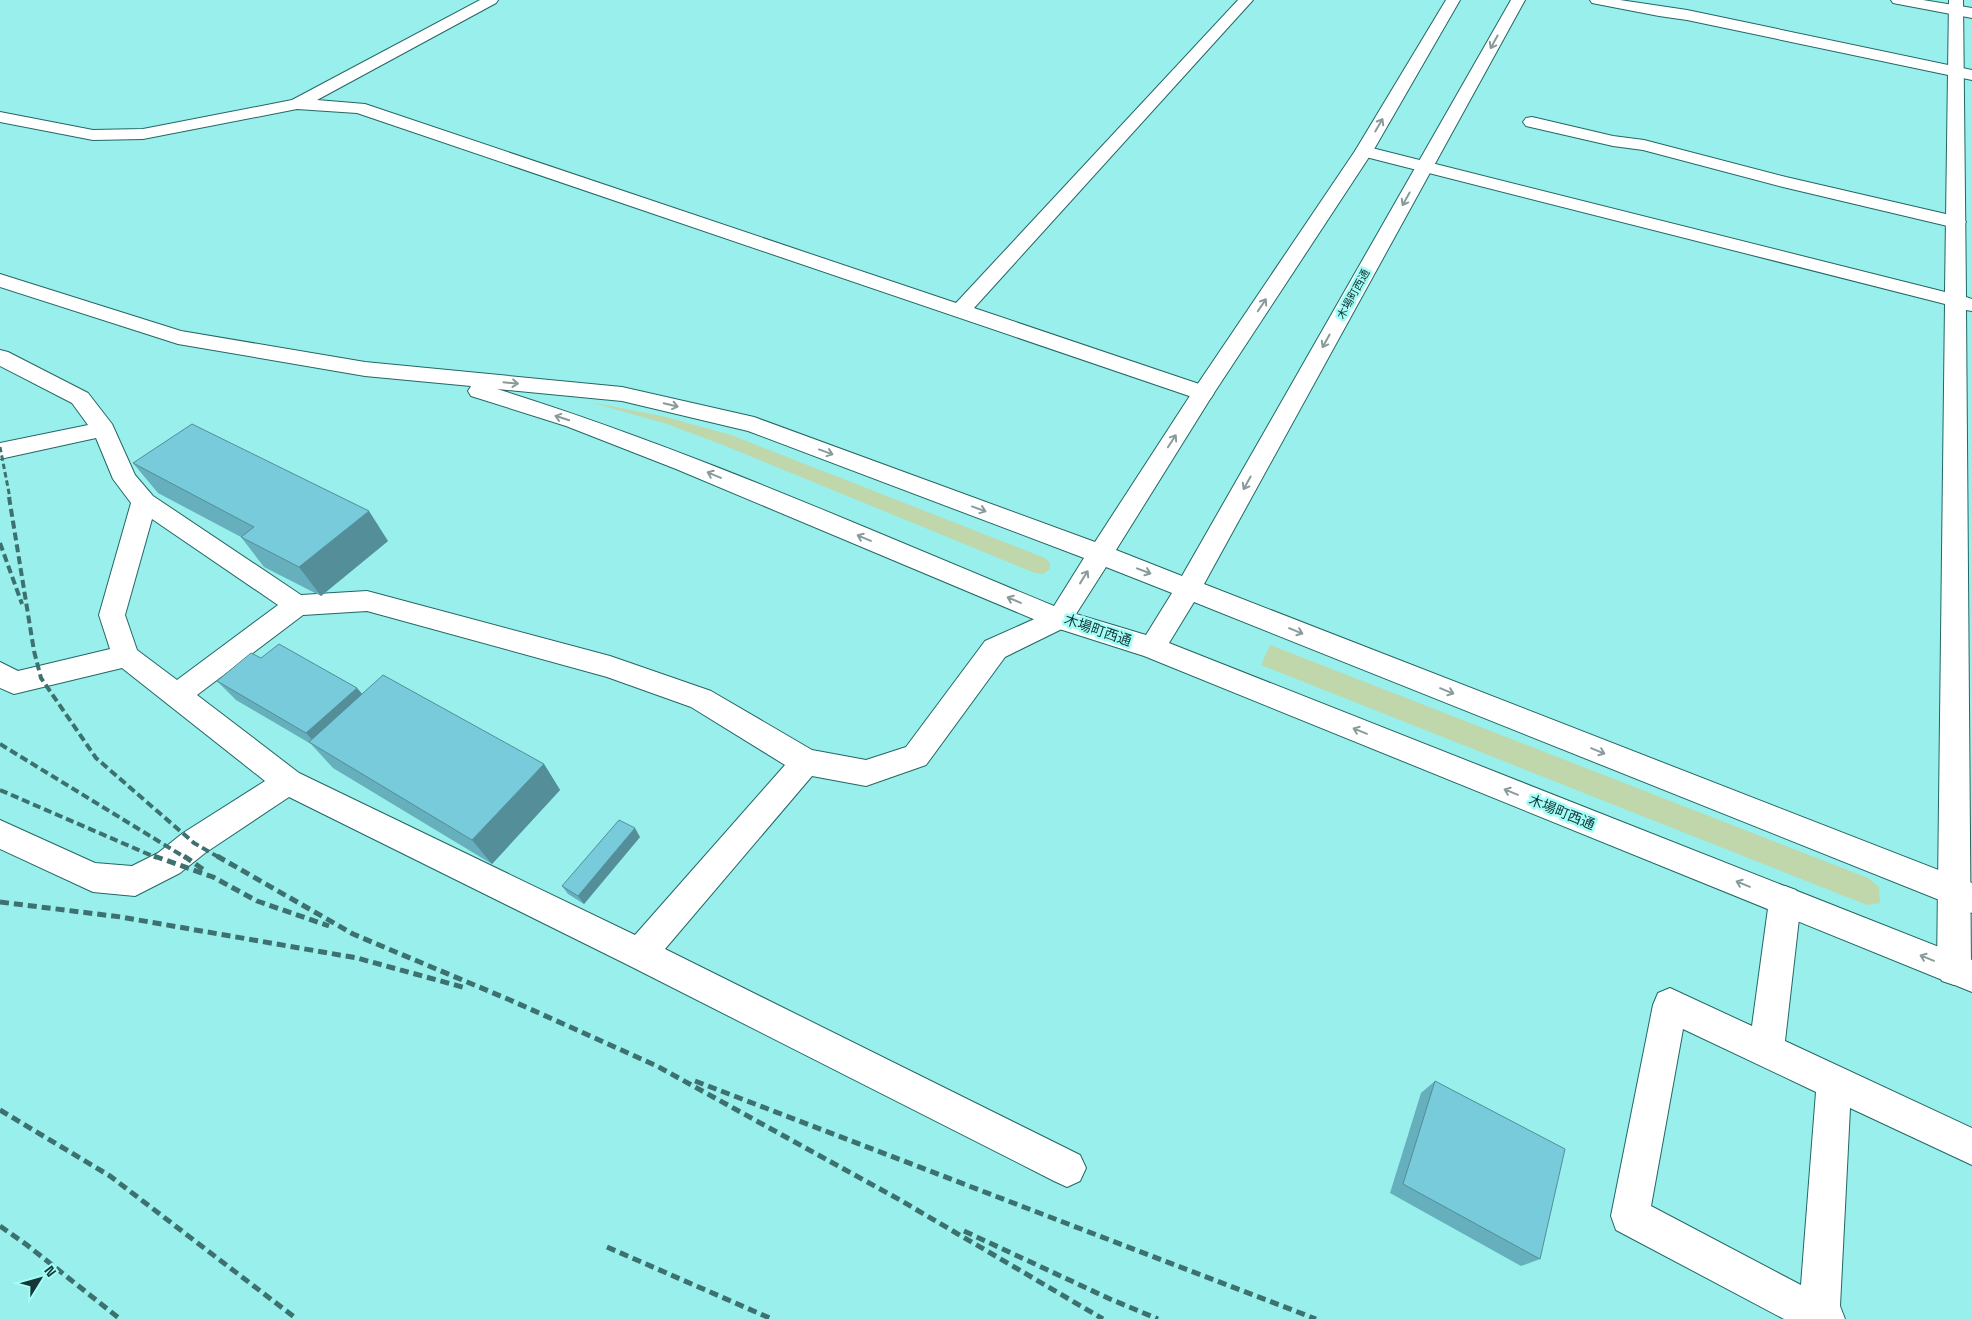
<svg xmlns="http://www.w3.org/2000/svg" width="1972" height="1319" font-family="'Space Grotesk','Noto Sans JP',sans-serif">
<rect width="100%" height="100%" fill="#98efeb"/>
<g fill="#bfd7ab">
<polygon points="590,402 666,417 731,435 1045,558 1050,563 1050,569 1043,574 1035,573 723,445 667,424"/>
<polygon points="1270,645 1868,878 1879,887 1880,903 1867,905 1261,665"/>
</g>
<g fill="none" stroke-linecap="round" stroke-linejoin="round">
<g stroke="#236765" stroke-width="2">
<g id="lane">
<polygon points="480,0 498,0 496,3 317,100 365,104 956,303 1238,0 1253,0 974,308 1211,388 1214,393 1211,398 1203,400 1195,398 357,113 297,109 143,139 93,140 0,122 0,112 93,130 143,129 292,100"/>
<polygon points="1590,0 1620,0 1687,10 1972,70 1972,80 1687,20 1659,16 1597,4 1592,3"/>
<polygon points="1532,117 1613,136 1644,140 1786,177 1963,218 1966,222 1963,226 1956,228 1783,187 1643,150 1613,146 1526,126 1523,122 1526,118"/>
<path d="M 0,350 L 8,352 L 88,393 L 112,424 L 135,475 L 153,496 L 301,595 L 367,591 L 610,656 L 711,691 L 812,750 L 866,760 L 906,747 L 985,641 L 1050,612 L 1059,609 L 1068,612 L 1072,619 L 1068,626 L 1005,657 L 926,765 L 866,786 L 812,776 L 665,949 L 1080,1155 L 1086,1168 L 1080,1181 L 1067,1187 L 1054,1181 L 628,965 L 289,797 L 205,853 L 180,873 L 135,896 L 93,892 L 0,849 L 0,820 L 95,863 L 132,866 L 158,853 L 183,833 L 265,781 L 122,668 L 14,694 L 0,688 L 0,662 L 18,671 L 110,649 L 99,615 L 131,503 L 113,479 L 96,438 L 0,459 L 0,443 L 88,425 L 72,403 L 0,366 ZM 152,519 L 278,605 L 177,680 L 137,650 L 125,615 ZM 367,611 L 607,677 L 691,707 L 785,765 L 635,935 L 299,773 L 197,695 L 303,615 Z"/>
<path d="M 1785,886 L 1796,890 L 1801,901 L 1785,1041 L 1972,1128 L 1972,1165 L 1850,1108 L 1840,1306 L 1845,1319 L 1784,1319 L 1616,1230 L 1611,1216 L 1653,1005 L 1658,993 L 1670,988 L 1752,1026 L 1769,901 L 1774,890 ZM 1683,1029 L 1816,1092 L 1801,1285 L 1651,1206 Z"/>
</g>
</g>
<g stroke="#236765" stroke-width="2">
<polygon id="street" points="1949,0 1963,0 1966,297 1972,299 1972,311 1966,310 1971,969 1966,981 1954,985 1942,981 1937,969 1945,304 1358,155 1355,151 1358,147 1364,146 1945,292"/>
</g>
<g stroke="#236765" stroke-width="2">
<g id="secondary">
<path d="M 1446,0 L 1460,0 L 1373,151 L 1212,396 L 1116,550 L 1182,576 L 1511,0 L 1525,0 L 1204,584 L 1972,883 L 1972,913 L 1194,602 L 1169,643 L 1972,960 L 1972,992 L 1144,656 L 1050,626 L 676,469 L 566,426 L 471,396 L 468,391 L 471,386 L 365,376 L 178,344 L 0,287 L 0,274 L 181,331 L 365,362 L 622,387 L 754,417 L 1095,542 L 1195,388 L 1355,151 ZM 497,389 L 622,401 L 748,431 L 1084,558 L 1054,606 C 869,530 687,448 497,389 ZM 1106,567 L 1172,593 L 1146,635 L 1076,614 Z"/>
<polygon points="1891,0 1923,0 1972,8 1972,18 1898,4 1893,3"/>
</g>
</g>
<use href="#lane" fill="#fff" fill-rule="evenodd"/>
<use href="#street" fill="#fff" fill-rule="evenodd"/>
<use href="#secondary" fill="#fff" fill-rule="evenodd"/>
<polyline stroke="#3c716f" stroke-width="3" stroke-dasharray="5.5 3" stroke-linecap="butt" points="0,447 10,498"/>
<g stroke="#3c716f" stroke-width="4" stroke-dasharray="8 4" stroke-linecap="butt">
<polyline points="9,497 34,651 41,678 96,758 194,843 220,858"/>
<polyline points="0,543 22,604"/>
<polyline points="0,744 186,858"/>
<polyline points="0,790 157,858"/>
</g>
<g stroke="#3c716f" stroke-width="5" stroke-dasharray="9 5" stroke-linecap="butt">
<polyline points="154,856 213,877 257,901 329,926"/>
<polyline points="184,856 204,870"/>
<polyline points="217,856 353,934 510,1000 657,1066 900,1200 1103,1319"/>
<polyline points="0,902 121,917 357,958 466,988"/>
<polyline points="695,1081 1316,1319"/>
<polyline points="0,1110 110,1176 297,1319"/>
<polyline points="0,1226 27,1245 120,1319"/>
<polyline points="964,1231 1110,1299 1158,1319"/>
<polyline points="607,1247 772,1319"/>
</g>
</g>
<g fill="#66afbc">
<polygon points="133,463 388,541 321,596 264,567 241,537 158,493"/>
<polygon points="261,658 357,688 362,694 544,764 560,790 492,864 333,768 311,744 236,700 217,681"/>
<polygon points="640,837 584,904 568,894 562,886"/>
<polygon points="1435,1081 1540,1259 1521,1266 1390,1193 1421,1093"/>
</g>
<g fill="#538e99">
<polygon points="369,511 388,541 321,596 299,567"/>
<polygon points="357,688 373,707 322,750 306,733"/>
<polygon points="544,764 560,790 492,864 472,840"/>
<polygon points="635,828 640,837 584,904 578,896"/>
</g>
<g fill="#77cbdb" stroke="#538e99">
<polygon points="192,424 369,511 299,567 241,537 254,527 133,463"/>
<polygon points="279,644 357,688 306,733 217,681 251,653 261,658"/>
<polygon points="383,675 544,764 472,840 309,742"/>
<polygon points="619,820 635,828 578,896 562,886"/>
<polygon points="1435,1081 1565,1149 1540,1259 1403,1184"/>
</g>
<defs><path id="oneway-shaft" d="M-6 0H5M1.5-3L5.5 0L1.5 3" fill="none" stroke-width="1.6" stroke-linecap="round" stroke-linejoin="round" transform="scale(1.25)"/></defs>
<g stroke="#889b9a">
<use href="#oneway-shaft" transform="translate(1494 42) rotate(119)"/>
<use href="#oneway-shaft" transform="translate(1379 125) rotate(-60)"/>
<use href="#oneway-shaft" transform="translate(1406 199) rotate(119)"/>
<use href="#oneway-shaft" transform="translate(1262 305) rotate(-56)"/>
<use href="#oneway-shaft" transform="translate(1326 341) rotate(119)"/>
<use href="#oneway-shaft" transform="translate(511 383) rotate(5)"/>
<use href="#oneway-shaft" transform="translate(671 405) rotate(13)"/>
<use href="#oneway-shaft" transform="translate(562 418) rotate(-162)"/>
<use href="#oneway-shaft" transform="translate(1172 441) rotate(-57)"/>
<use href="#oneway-shaft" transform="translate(826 452) rotate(20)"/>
<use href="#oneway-shaft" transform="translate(714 475) rotate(-157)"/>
<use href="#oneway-shaft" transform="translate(1247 483) rotate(119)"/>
<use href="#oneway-shaft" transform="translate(979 509) rotate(20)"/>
<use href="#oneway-shaft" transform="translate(864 538) rotate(-157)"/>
<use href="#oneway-shaft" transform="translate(1144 571) rotate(21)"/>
<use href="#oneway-shaft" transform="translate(1084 577) rotate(-58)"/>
<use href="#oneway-shaft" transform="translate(1014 600) rotate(-157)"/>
<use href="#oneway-shaft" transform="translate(1296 631) rotate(22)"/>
<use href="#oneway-shaft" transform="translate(1447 691) rotate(22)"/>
<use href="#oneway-shaft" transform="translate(1360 731) rotate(-158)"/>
<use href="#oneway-shaft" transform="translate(1598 751) rotate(22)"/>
<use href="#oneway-shaft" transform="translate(1511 792) rotate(-158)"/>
<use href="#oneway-shaft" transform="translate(1743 884) rotate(-158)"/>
<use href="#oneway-shaft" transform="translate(1927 958) rotate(-158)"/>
</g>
<g text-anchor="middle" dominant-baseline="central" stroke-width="5" stroke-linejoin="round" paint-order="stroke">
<g font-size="11" fill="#123736" stroke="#a5fdf8">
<text transform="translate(1353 294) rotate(-61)">木場町西通</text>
</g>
<g font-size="14" fill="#123736" stroke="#a5fdf8">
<text transform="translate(1098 630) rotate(19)">木場町西通</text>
<text transform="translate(1562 812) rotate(22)">木場町西通</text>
</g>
</g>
<g transform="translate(40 1279) rotate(53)" stroke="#a5fdf8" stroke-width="4" paint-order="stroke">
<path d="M0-4L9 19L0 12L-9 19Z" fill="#123736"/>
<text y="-8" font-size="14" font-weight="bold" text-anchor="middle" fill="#123736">N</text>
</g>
</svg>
